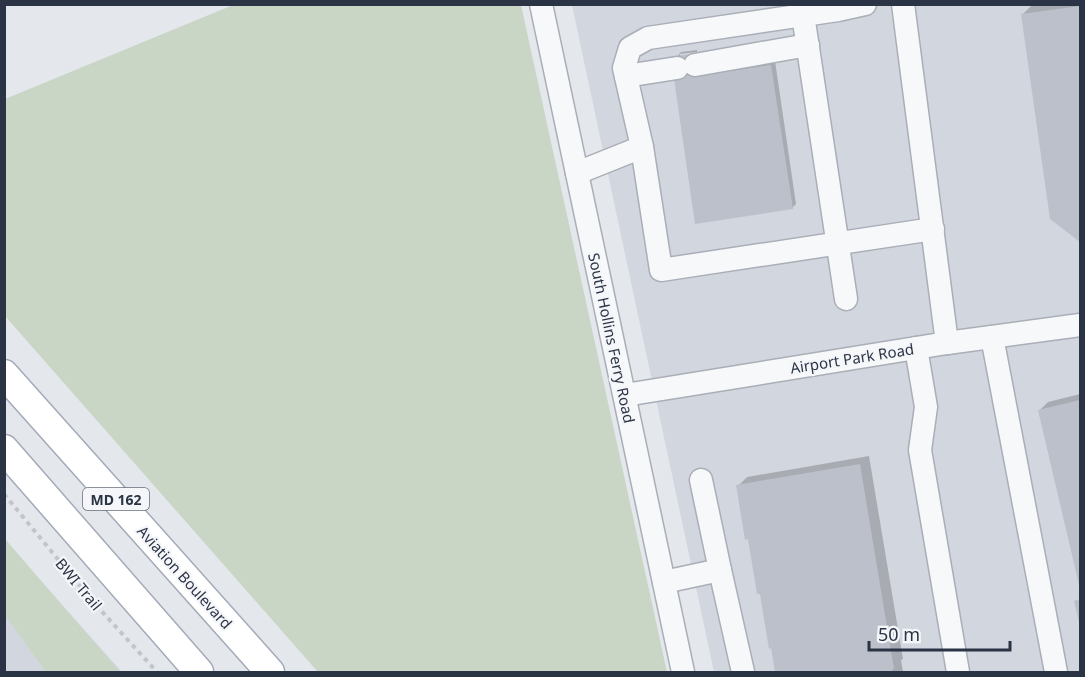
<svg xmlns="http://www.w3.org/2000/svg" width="1085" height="677" font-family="'Noto Sans',sans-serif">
<rect width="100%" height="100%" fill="#e4e7ec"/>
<g fill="#d2d6de">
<polygon points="572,5 1080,5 1080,672 714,672"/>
<polygon points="5,541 122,672 5,672"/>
</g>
<g fill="#c9d6c5">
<polygon points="233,5 521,5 667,672 318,672 5,316 5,99"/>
<polygon points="5,539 120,672 46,672 5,615"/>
</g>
<g fill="#0003">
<polygon points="1040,4 1080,4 1080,240 1052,219 1022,15 1031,6"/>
<polygon points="697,50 697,52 680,54 680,57 775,61 796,204 792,208 677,57 681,52"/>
<polygon points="1080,394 1080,586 1039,411 1048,402"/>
<polygon points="869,456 903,659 901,660 903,672 777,672 738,486 747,477"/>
</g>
<g fill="#bbc0ca">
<polygon points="1080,6 1080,242 1050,219 1021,14"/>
<polygon points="693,54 696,76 771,65 793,209 695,224 674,79 678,78 675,56"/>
<polygon points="1080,400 1080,589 1038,410"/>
<polygon points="860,464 894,669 892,669 893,672 775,672 771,648 769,649 760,594 757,594 748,539 745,540 736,485"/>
<polygon points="1080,599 1080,626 1074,601"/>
</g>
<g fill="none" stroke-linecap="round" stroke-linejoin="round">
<g stroke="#a9aeb7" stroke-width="25">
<g id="minor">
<polyline points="541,4 683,672"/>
<polyline points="903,4 947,343"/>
<polyline points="803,15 846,299"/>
<polyline points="695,65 808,45"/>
<polyline points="626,76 677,68"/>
<polyline points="642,147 661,270 933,229"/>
<polyline points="577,173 642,147 624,68 630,48 648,38 838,10 865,4"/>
<polyline points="992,337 1056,672"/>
<polyline points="916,348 926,407 920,450 958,672"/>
<polyline points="625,395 947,343 1080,325"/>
<polyline points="720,570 743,672"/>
<polyline points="664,582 720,570 701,480"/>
</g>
</g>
<g stroke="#a3abb8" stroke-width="31">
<g id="major">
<polyline points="4,374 270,672"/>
<polyline points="4,449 199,672"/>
</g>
</g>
<polyline stroke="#c2c5cb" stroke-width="4" stroke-dasharray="4.5 4.5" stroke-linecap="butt" points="4,494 95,604 157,672"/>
<use href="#minor" stroke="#f7f8fa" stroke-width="22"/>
<use href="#major" stroke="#fff" stroke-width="28"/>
</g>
<g text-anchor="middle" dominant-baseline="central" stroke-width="4.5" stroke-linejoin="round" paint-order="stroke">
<rect fill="#f4f6f9" stroke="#676e7b" stroke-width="1.5" x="83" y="488" width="66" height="22" rx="4.5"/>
<g font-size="14" font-weight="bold" fill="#2b3445">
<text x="116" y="499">MD 162</text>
</g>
<g font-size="15" fill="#2b3445" stroke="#f4f6f9">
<text transform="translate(612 338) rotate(78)">South Hollins Ferry Road</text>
<text transform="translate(852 358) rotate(-9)">Airport Park Road</text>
<text transform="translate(185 577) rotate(48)">Aviation Boulevard</text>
<text transform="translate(79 584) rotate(50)">BWI Trail</text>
</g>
</g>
<rect width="1085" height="677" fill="none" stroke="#2b3445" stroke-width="12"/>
<path d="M869 641v9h141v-9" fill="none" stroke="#2b3445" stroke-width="3"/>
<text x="878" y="641" font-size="18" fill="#2b3445" stroke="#f4f6f9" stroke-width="4.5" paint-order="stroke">50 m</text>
</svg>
